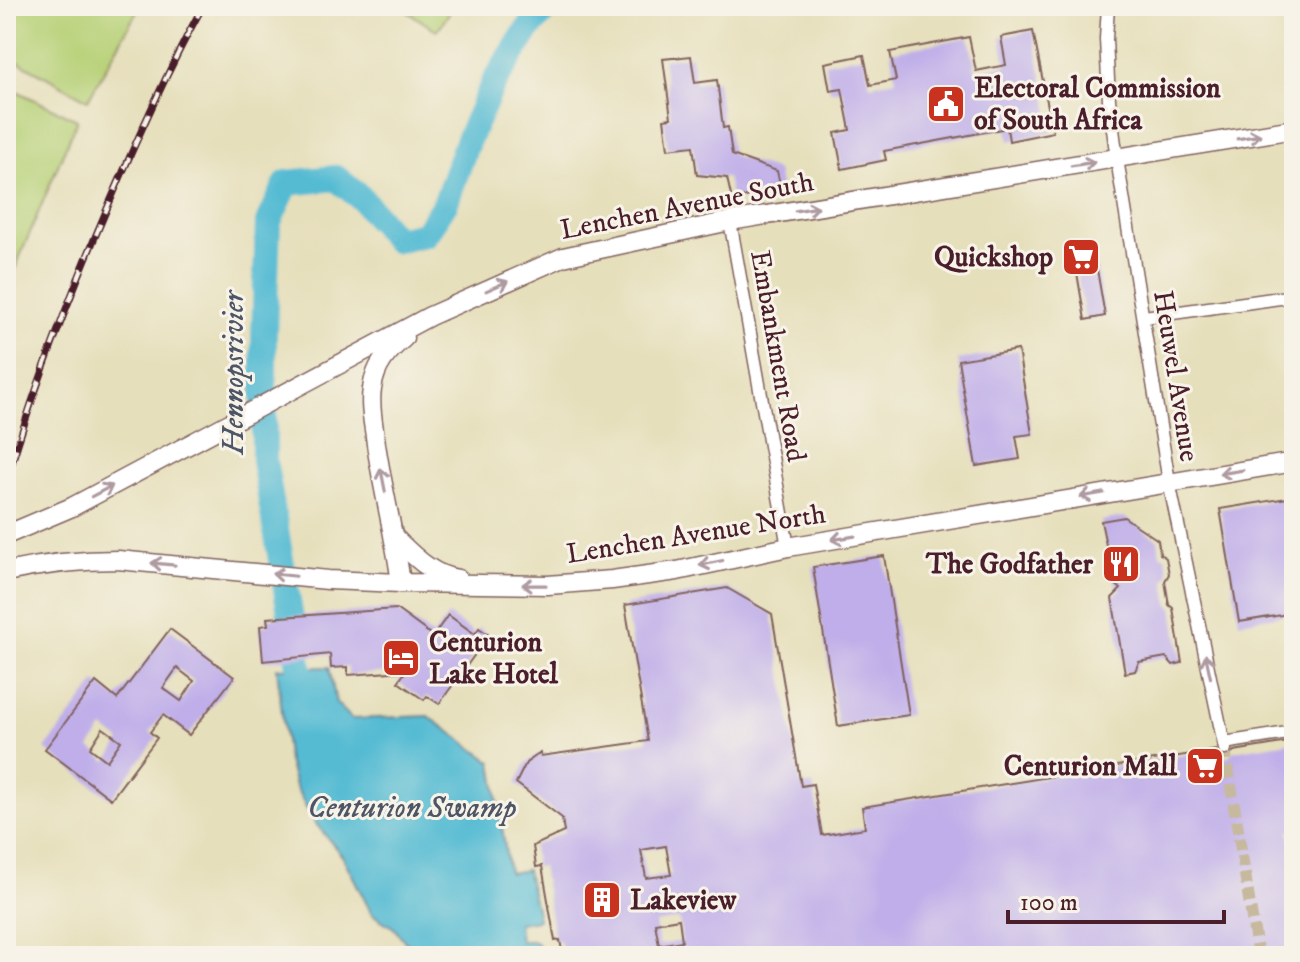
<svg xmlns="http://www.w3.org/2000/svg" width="1300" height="962" font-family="'IM FELL DW Pica',serif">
<rect width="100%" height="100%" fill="#f7f3e8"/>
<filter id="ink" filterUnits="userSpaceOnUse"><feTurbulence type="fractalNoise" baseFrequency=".0125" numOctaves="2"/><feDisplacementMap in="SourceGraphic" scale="16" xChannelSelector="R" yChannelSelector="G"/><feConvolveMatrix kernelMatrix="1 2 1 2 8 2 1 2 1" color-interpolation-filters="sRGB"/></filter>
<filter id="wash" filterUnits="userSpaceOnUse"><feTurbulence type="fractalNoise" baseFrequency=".006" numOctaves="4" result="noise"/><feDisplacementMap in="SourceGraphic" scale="32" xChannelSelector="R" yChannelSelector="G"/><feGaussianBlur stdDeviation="1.8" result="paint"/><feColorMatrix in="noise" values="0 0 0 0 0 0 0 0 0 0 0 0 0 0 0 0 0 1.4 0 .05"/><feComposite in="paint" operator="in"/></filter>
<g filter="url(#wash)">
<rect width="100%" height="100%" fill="#e6dfbb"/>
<g fill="#b6d075" stroke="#807850" stroke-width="2">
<polygon points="6,6 140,6 88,100 6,55"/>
<polygon points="399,6 454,6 437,31"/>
<polygon points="6,86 77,120 6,290"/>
</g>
<path fill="#55bbd3" stroke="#506d7f" stroke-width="2" d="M 329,667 L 336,703 L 352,719 L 428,716 L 492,762 L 509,873 L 527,870 C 529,888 536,902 538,920 L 518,923 L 520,941 L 532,941 L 537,943 L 540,956 L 417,956 L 394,928 L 372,914 L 343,857 L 313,820 L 295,786 L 287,757 L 277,668 Z"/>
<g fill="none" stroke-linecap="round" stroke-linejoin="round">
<polyline stroke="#55bbd3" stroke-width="26" points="305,701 264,460 264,334 268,223 287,183 336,178 361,198 396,240 425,234 446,202 467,142 493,84 526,32 548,6"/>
</g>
<g id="blocks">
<g fill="#bfaee9" fill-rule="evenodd">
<polygon points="1033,31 1053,132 1009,141 1007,128 884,151 886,160 842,169 835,133 850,130 842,89 830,91 825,63 864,55 870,85 896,80 890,52 969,37 976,71 1006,65 1001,37"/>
<polygon points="691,56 695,83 717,80 723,128 728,127 732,155 777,171 781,189 732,200 727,178 697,175 693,146 668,149 664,119 671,118 663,59"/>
<polygon points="1093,246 1105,316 1085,320 1073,249"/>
<polygon points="1018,350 1032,434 1016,436 1020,459 976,466 958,360"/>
<polygon points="1294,497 1294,549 1290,550 1294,576 1294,613 1239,622 1220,509"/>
<polygon points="1124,517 1158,540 1160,554 1166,558 1169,574 1165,581 1169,605 1173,608 1182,663 1173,665 1166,657 1139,662 1135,671 1125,673 1112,598 1121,589 1114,583 1101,521"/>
<polygon points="884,556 909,715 838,726 813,567"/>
<path d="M 727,588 L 772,614 L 801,786 L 813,784 L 822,835 L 865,828 L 862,807 L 1216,750 L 1219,756 L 1226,758 L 1234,751 L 1294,741 L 1294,831 L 1289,831 L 1294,859 L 1294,956 L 563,956 L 560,940 L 555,941 L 542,866 L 536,867 L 533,846 L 564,832 L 562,818 L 516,783 L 526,763 L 540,753 L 541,756 L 648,741 L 625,605 ZM 666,846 L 671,875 L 646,878 L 641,850 ZM 679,919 L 682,941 L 659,945 L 655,923 Z"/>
<polygon points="396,609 433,636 448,615 475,634 479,628 489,635 439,704 427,696 424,700 398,682 406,671 348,675 348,667 331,668 330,654 263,661 260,626 268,625 267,618"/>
<path d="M 170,629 L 234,677 L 189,735 L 163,715 L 150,732 L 157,738 L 111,799 L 45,749 L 96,682 L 117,699 ZM 177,668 L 194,681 L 181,701 L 163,688 ZM 103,728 L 121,741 L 107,761 L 90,748 Z"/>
</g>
</g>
</g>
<g filter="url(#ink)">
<use href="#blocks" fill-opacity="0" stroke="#81625d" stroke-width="2"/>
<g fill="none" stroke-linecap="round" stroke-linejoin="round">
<polyline stroke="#c7b99e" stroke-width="12" stroke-dasharray="12 6" stroke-linecap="butt" points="1225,749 1258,956"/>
<g stroke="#81625d" stroke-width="15">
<g id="street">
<polyline points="1108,6 1106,39 1109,100 1117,159 1169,482 1225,749"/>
<polyline points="730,221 788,547"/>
<polyline points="1144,317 1294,296"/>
<polyline points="1224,743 1294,732"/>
</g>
</g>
<g stroke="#81625d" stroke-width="21">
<g id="secondary">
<polyline points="6,535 72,507 430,316 563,257 730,221 1294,129"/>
<path d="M 395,538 C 413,555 432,576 458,579"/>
<path d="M 6,572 C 43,564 80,560 118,560 L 328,580 L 401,583 L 548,585 L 612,580 L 677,571 L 788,547 L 1294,462"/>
<path d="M 401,583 C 395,537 383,491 376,444 C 374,426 369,407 372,389 C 375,366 387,352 404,338"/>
</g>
</g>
<use href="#street" stroke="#fff" stroke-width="12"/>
<use href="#secondary" stroke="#fff" stroke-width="18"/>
<g stroke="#4a1f2b" stroke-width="7">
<path id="rail" d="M 6,483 C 34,387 70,295 109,204 C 138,137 168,69 203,6"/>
</g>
<use href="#rail" stroke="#f7f3e8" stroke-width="4" stroke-dasharray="12" stroke-linecap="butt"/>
</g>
<defs><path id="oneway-shaft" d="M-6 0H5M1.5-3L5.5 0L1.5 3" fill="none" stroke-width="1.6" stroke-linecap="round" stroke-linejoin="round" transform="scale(2)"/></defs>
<g stroke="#ae9aa0">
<use href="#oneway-shaft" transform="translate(1249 137) rotate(-9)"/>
<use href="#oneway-shaft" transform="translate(1083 164) rotate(-9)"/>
<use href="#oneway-shaft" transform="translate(807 209) rotate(-9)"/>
<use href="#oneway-shaft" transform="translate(497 286) rotate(-24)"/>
<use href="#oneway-shaft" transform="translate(1231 472) rotate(171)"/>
<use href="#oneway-shaft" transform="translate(383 480) rotate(-101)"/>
<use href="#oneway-shaft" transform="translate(102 491) rotate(-28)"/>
<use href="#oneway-shaft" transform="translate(1092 495) rotate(170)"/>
<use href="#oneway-shaft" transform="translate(843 538) rotate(171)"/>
<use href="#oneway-shaft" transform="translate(711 563) rotate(168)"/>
<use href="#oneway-shaft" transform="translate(163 564) rotate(-175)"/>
<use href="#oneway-shaft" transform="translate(284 575) rotate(-174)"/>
<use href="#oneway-shaft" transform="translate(534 585) rotate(-179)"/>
<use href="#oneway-shaft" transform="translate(1208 666) rotate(-102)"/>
</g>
</g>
<defs>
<g id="civic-square" transform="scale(2)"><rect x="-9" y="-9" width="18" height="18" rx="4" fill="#c8321e" stroke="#f7f3e8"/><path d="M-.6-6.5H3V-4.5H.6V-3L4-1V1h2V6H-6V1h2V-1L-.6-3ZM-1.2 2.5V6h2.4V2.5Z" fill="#fff"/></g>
<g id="supermarket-square" transform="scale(2)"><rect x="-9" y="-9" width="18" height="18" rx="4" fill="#c8321e" stroke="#f7f3e8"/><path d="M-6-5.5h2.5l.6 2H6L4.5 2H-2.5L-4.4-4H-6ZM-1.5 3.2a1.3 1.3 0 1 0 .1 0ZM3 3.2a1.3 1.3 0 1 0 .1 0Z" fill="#fff"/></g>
<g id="restaurant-square" transform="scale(2)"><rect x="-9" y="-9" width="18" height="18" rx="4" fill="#c8321e" stroke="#f7f3e8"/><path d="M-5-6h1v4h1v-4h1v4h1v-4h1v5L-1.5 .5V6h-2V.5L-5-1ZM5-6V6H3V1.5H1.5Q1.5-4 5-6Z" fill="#fff"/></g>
<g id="hotel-square" transform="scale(2)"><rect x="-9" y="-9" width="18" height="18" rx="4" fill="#c8321e" stroke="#f7f3e8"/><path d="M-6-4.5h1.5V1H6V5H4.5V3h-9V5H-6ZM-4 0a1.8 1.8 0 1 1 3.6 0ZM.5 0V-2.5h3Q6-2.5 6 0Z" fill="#fff"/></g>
<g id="building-square" transform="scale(2)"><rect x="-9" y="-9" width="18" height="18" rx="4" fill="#c8321e" stroke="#f7f3e8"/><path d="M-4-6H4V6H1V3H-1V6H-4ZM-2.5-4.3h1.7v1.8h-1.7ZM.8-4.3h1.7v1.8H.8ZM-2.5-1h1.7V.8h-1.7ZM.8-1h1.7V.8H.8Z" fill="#fff"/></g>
</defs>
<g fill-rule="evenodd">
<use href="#civic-square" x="946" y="104"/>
<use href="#supermarket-square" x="1081" y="257"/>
<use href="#restaurant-square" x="1121" y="564"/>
<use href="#hotel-square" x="401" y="658"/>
<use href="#supermarket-square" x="1205" y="766"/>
<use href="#building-square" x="602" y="900"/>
</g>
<g text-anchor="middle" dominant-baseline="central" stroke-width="6" stroke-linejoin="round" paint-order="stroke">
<g font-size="28" font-weight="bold" fill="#4a1f2b" stroke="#f7f3e8" text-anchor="start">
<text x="974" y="88">Electoral Commission<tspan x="974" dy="32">of South Africa</tspan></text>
<text x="1053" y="257" text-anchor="end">Quickshop</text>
<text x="1093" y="564" text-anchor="end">The Godfather</text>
<text x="429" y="642">Centurion<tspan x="429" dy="32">Lake Hotel</tspan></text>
<text x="1177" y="766" text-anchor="end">Centurion Mall</text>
<text x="630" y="900">Lakeview</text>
</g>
<g font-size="28" fill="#4a1f2b" stroke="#f7f3e8">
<text transform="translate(687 206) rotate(-11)">Lenchen Avenue South</text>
<text transform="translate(778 356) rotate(80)">Embankment Road</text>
<text transform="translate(1176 376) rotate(81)">Heuwel Avenue</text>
<text transform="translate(696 534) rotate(-9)">Lenchen Avenue North</text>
</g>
<g font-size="30" font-style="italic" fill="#4e5666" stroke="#f7f3e8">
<text transform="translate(234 373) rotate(-90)">Hennopsrivier</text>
<text x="412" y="808">Centurion Swamp</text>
</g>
</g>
<rect width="1300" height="962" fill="none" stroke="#f7f3e8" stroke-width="32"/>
<path d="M1008 910v12h216v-12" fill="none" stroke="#4a1f2b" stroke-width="4"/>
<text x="1020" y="910" font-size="24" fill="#4a1f2b" stroke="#f7f3e8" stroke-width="6" paint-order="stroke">100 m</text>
</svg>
